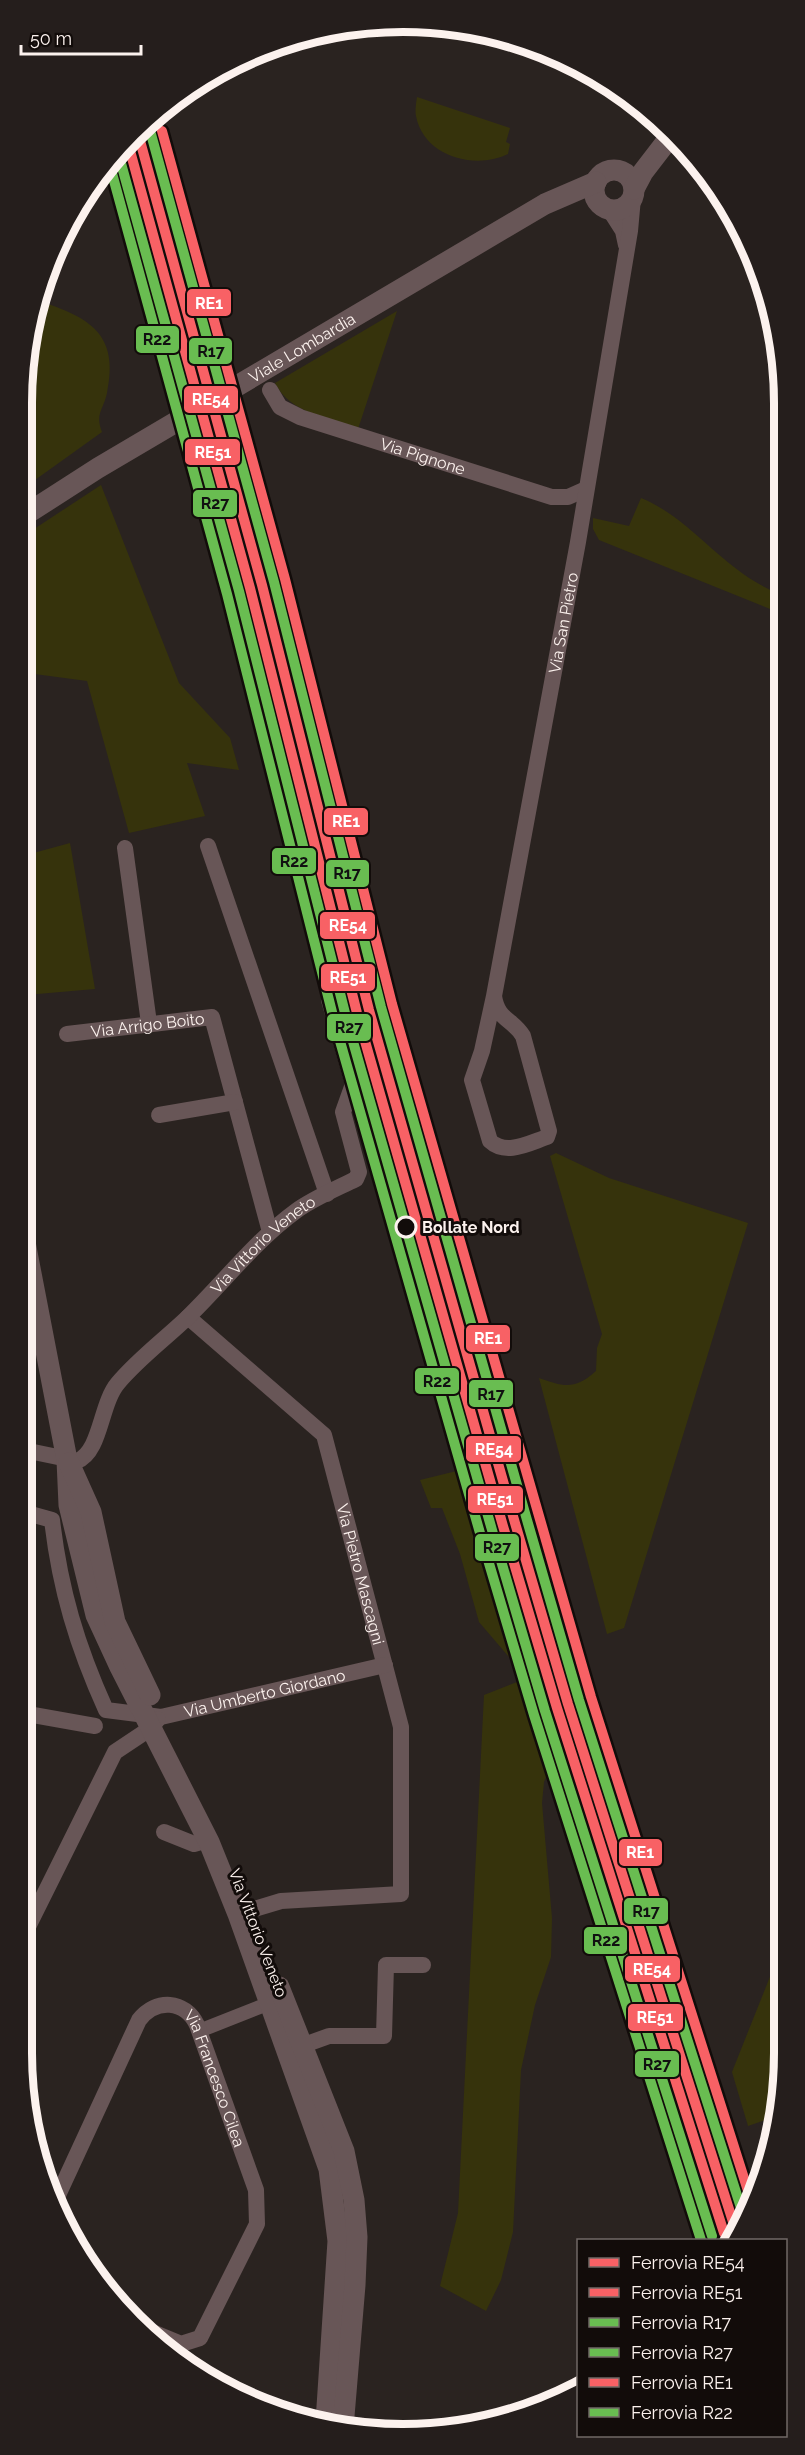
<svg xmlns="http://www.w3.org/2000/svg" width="805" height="2455" font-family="Raleway,sans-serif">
<rect width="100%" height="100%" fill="#2a2320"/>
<g fill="#36330c">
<path d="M 417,97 L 510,128 L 506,142 L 510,144 L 508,154 C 475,170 424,157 416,116 C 415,111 416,103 417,97 Z"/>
<path d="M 39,301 C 88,317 120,333 107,393 C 103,411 95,413 102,432 L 28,485 L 28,328 Z"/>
<path d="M 397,311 L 358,429 C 328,418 290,413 275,383 Z"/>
<polygon points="101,485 179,683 230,738 239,770 187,763 205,816 129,833 87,681 27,673 28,533"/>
<path d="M 641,498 C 693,519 723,572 780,594 L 780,613 L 599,540 L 593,529 L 593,518 L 629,526 Z"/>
<polygon points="70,843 95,989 26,995 26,855"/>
<path d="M 556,1153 L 609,1178 L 748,1223 L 624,1628 L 607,1634 L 539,1378 C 564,1387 575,1390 596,1371 L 597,1348 L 602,1334 L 550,1156 Z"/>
<polygon points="481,1465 573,1759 556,1764 548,1772 544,1782 542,1803 552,1918 551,1957 535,2005 521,2070 513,2232 501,2280 486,2311 440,2286 458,2213 484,1695 527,1678 479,1622 460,1554 442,1508 431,1508 420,1480"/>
<polygon points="777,1959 777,2116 748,2126 732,2072"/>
</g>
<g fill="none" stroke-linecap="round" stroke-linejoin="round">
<polyline stroke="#685657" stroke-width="14" points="199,2031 270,2003"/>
<g stroke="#685657" stroke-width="16">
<polyline points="609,209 623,231 626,245"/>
<path id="s1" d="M 270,390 L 280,407 L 300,417 L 552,497 L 568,497 L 586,489"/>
<polyline points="208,846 327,1194"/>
<polyline points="125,848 149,1023"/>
<path id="s2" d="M 494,996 C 498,1021 512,1018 523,1036 L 549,1131 L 547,1137 C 529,1143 506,1156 490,1141 L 472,1080 L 482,1051 L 494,996 L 578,542 L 630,231 L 633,198"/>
<path id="s3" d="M 67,1034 L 212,1017 L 270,1232"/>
<polyline points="159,1115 235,1102"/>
<path id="s4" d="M 188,1317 L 324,1435 L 401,1727 L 401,1894 L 281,1901 L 238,1914"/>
<path id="s5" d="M 24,1450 L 77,1461 C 101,1452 100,1404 118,1383 C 138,1359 165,1339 188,1317 C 224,1282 255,1241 296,1211 C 314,1198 336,1189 356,1179 L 359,1172 L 343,1112 L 353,1084 L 329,1000"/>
<path id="s6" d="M 27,1513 L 52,1520 C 60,1589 77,1646 106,1710 L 161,1717 L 385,1665"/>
<polyline points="22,1713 95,1726"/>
<polyline points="164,1832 194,1844 208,1840"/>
<polyline points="21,1941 115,1752 151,1728 158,1719"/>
<polyline points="293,2049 329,2036 384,2036 386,1965 423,1965"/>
<path id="s7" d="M 54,2204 L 139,2020 C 156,1998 185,2000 197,2025 L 256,2190 L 257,2224 L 200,2338 L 181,2344 L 152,2332"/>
</g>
<g stroke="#685657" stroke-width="21">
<circle cx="614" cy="190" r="20"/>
<polyline points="634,189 643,172 673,133"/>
<path id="s8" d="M 28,513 L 98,468 L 545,204 L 596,182"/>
<polyline points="24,1237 67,1460 69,1505 96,1615 120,1667 209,1842 238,1914 329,2169 338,2241 326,2422"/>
<polyline points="69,1463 91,1512 115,1622 150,1695"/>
<polyline points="279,1987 344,2151 354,2200 357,2237 355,2285 343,2428"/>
</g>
<g stroke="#120c0a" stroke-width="15">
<polyline id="rail-1" points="139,137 262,585 369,1010 515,1523 568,1704 735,2228"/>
</g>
<g stroke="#120c0a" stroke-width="15">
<polyline id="rail-2" points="129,147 250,588 357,1013 503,1526 557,1708 724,2233"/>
</g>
<g stroke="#120c0a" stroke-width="15">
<polyline id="rail-3" points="151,134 274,582 381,1007 527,1520 579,1700 742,2211"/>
</g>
<g stroke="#120c0a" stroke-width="15">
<polyline id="rail-4" points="119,156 239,591 346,1017 492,1530 545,1711 712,2236"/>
</g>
<g stroke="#120c0a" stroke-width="15">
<polyline id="rail-5" points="162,131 285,579 392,1004 591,1697 749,2194"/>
</g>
<g stroke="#120c0a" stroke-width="15">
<polyline id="rail-6" points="110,166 227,594 334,1020 480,1533 534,1715 701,2240"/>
</g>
<use href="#rail-1" stroke="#f86165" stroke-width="10"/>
<use href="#rail-2" stroke="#f86165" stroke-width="10"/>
<use href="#rail-3" stroke="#69bd51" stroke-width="10"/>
<use href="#rail-4" stroke="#69bd51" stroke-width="10"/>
<use href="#rail-5" stroke="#f86165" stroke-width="10"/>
<use href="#rail-6" stroke="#69bd51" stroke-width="10"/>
</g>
<circle fill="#120c0a" stroke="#fcf2ee" stroke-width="3" cx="406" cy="1227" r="10"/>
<g text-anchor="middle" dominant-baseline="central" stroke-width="6" stroke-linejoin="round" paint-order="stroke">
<g font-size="16" fill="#fcf2ee" stroke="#120c0a">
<text stroke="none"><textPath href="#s8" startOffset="320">Viale Lombardia</textPath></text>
<text stroke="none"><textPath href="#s1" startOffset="171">Via Pignone</textPath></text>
<text stroke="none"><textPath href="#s2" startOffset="746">Via San Pietro</textPath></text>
<text stroke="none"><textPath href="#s3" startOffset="81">Via Arrigo Boito</textPath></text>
<text stroke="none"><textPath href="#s5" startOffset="345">Via Vittorio Veneto</textPath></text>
<text stroke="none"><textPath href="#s4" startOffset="324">Via Pietro Mascagni</textPath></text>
<text stroke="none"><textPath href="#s6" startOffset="386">Via Umberto Giordano</textPath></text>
<text transform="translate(258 1933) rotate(69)">Via Vittorio Veneto</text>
<text stroke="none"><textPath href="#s7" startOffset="330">Via Francesco Cilea</textPath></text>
</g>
<g font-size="16" font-weight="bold" fill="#fcf2ee" stroke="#120c0a" text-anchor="start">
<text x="422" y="1227">Bollate Nord</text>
</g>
</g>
<path d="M0 0H805V2455H0ZM403 32H403A371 371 0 0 1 774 403V2053A371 371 0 0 1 403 2424H403A371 371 0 0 1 32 2053V403A371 371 0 0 1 403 32Z" fill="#251e1c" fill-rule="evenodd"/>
<path fill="none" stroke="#fcf2ee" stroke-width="8" d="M403 32H403A371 371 0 0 1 774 403V2053A371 371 0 0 1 403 2424H403A371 371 0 0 1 32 2053V403A371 371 0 0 1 403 32Z"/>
<g stroke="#120c0a" stroke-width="2">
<rect x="186" y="288" width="46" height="29" rx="6" fill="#f86165"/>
<rect x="135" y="325" width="45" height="29" rx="6" fill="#69bd51"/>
<rect x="188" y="337" width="45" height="28" rx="6" fill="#69bd51"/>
<rect x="183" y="385" width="56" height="29" rx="6" fill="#f86165"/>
<rect x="184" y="438" width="57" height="28" rx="6" fill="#f86165"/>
<rect x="192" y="489" width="46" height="29" rx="6" fill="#69bd51"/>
<rect x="323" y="807" width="46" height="29" rx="6" fill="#f86165"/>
<rect x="271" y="847" width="46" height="28" rx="6" fill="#69bd51"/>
<rect x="325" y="859" width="45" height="29" rx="6" fill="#69bd51"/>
<rect x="319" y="911" width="57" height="29" rx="6" fill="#f86165"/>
<rect x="320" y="963" width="56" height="29" rx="6" fill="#f86165"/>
<rect x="326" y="1013" width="46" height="29" rx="6" fill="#69bd51"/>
<rect x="465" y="1324" width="46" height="29" rx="6" fill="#f86165"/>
<rect x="414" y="1367" width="46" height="28" rx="6" fill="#69bd51"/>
<rect x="468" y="1379" width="46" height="29" rx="6" fill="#69bd51"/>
<rect x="465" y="1435" width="57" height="28" rx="6" fill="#f86165"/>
<rect x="467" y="1485" width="57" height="29" rx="6" fill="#f86165"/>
<rect x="474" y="1533" width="46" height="29" rx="6" fill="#69bd51"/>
<rect x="618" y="1838" width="45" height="29" rx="6" fill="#f86165"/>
<rect x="623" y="1897" width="46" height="28" rx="6" fill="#69bd51"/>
<rect x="583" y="1926" width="45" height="29" rx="6" fill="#69bd51"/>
<rect x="624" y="1955" width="57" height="28" rx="6" fill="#f86165"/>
<rect x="627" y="2003" width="57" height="29" rx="6" fill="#f86165"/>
<rect x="634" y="2050" width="46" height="28" rx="6" fill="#69bd51"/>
</g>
<g font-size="16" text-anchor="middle" font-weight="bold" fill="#fff">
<text x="209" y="309">RE1</text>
<text x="211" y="405">RE54</text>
<text x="213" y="458">RE51</text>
<text x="346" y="827">RE1</text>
<text x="348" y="931">RE54</text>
<text x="348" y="983">RE51</text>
<text x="488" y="1344">RE1</text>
<text x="494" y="1455">RE54</text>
<text x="495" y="1505">RE51</text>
<text x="640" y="1858">RE1</text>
<text x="652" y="1975">RE54</text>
<text x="655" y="2023">RE51</text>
</g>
<g font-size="16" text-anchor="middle" font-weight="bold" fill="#111">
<text x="157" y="345">R22</text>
<text x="211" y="357">R17</text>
<text x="215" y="509">R27</text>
<text x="294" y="867">R22</text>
<text x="347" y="879">R17</text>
<text x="349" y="1033">R27</text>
<text x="437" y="1387">R22</text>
<text x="491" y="1400">R17</text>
<text x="497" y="1553">R27</text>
<text x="646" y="1917">R17</text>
<text x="606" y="1946">R22</text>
<text x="657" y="2070">R27</text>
</g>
<rect x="577" y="2239" width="210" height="198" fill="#120c0a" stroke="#706865" stroke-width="1.5"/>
<rect x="589" y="2258" width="30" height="9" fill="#f86165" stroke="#706865" stroke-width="1.5"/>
<text x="631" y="2269" font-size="18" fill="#fcf2ee">Ferrovia RE54</text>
<rect x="589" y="2288" width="30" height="9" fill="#f86165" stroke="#706865" stroke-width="1.5"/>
<text x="631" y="2299" font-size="18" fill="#fcf2ee">Ferrovia RE51</text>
<rect x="589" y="2318" width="30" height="9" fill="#69bd51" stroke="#706865" stroke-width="1.5"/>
<text x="631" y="2329" font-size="18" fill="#fcf2ee">Ferrovia R17</text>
<rect x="589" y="2348" width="30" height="9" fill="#69bd51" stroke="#706865" stroke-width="1.5"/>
<text x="631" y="2359" font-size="18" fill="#fcf2ee">Ferrovia R27</text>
<rect x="589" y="2378" width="30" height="9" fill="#f86165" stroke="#706865" stroke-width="1.5"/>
<text x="631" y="2389" font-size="18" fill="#fcf2ee">Ferrovia RE1</text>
<rect x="589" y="2408" width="30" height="9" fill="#69bd51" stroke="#706865" stroke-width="1.5"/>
<text x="631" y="2419" font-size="18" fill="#fcf2ee">Ferrovia R22</text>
<path d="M21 45v9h120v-9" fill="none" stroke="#fcf2ee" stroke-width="3"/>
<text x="30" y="45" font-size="18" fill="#fcf2ee" stroke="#120c0a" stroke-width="4.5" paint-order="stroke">50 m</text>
</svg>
